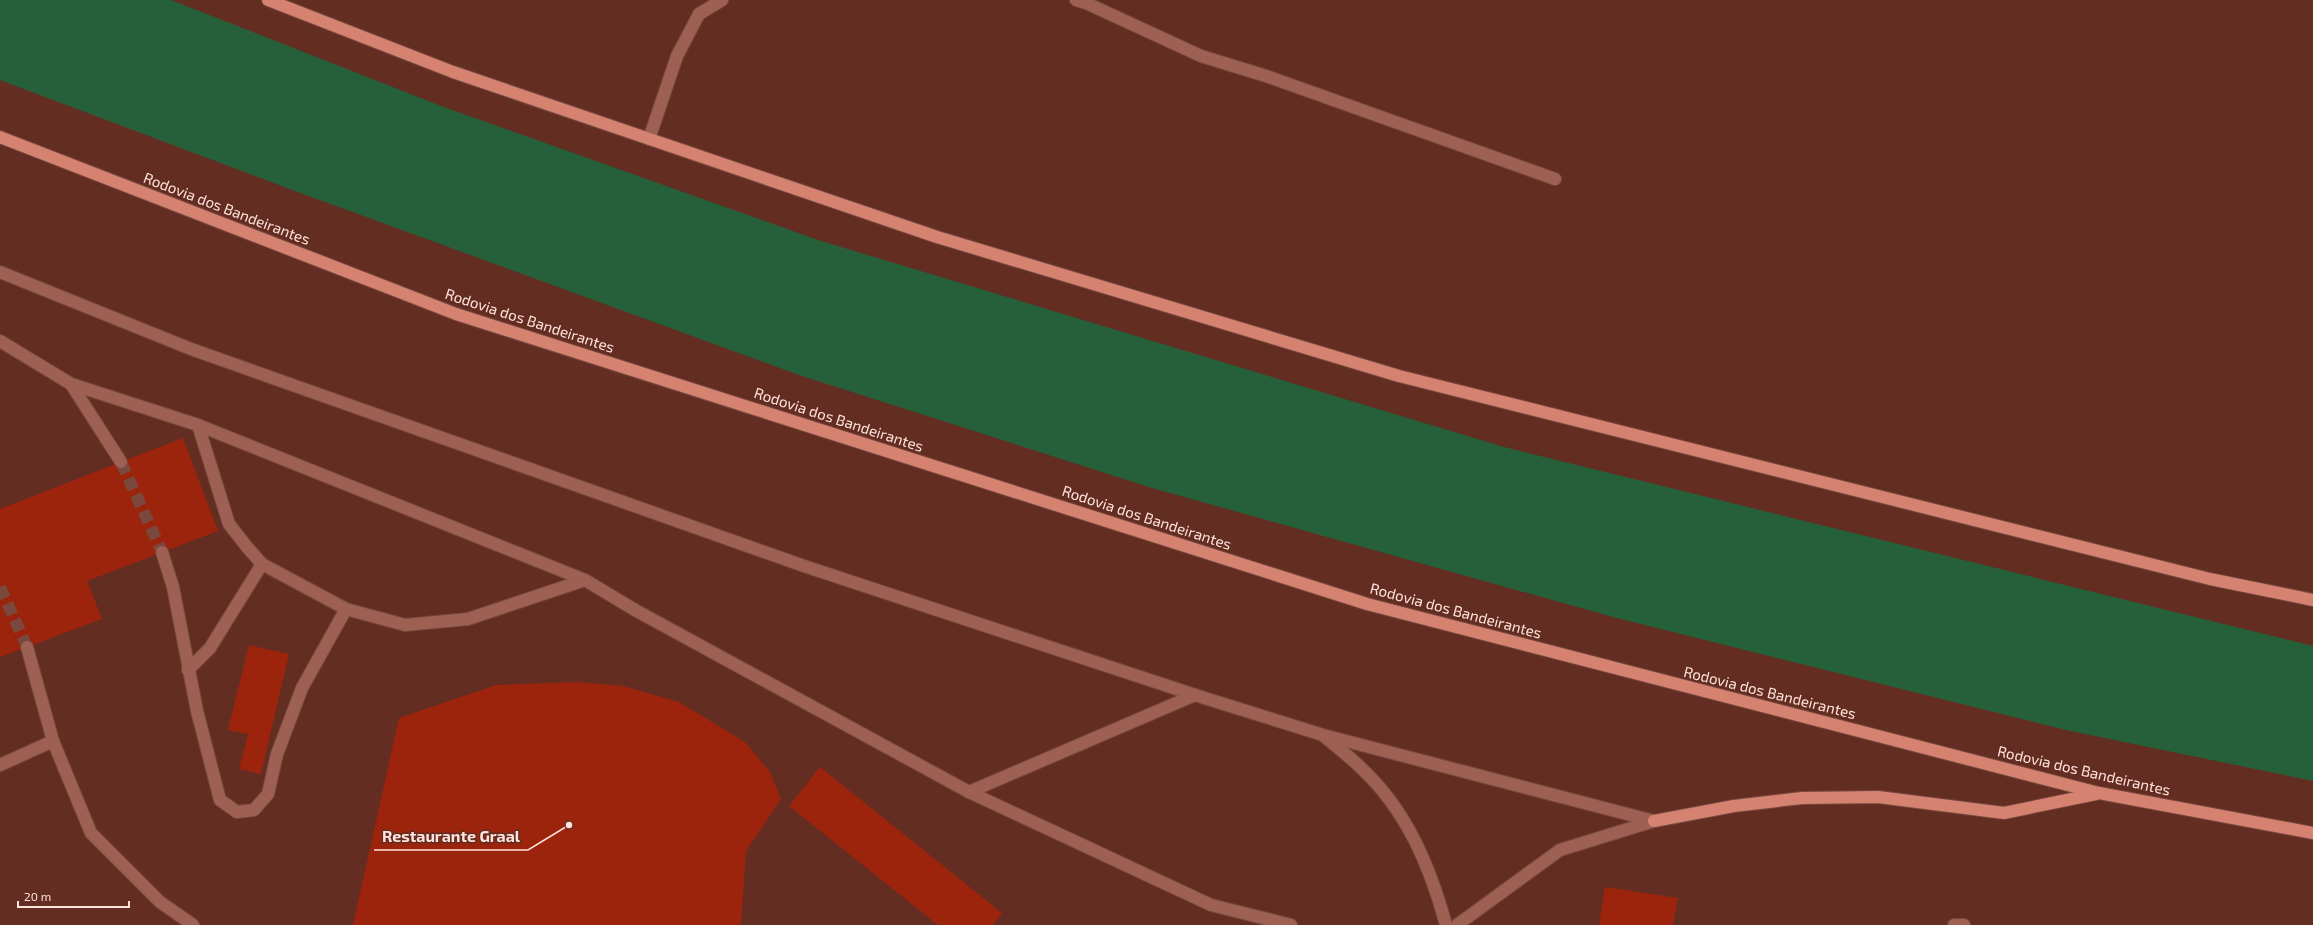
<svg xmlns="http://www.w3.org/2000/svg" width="2313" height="925" font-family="'Exo 2',sans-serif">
<rect width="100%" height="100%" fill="#642d22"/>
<polygon fill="#25603a" points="0,0 171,0 441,106 818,240 1504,447 2313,646 2313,781 2066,730 1613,617 1152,488 802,376 295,191 0,80"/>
<g fill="#9c240d">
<polygon points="183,438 218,531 87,581 102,619 0,657 0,509"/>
<polygon points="249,645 289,654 261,774 239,769 248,734 228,730"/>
<polygon points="578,682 623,686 679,702 745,742 770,772 781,799 746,851 741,925 353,925 399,718 496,685"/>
<polygon points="820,767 1002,913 993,925 938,925 789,806"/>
<polygon points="1605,887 1678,898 1673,925 1599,925"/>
</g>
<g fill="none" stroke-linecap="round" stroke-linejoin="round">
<g stroke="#7b483e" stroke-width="12" stroke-dasharray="12 6" stroke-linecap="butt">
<polyline points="121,462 162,552"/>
<polyline points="0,587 27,647"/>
</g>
<g stroke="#76483f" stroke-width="14">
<g id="minor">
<polyline points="1076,0 1086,3 1201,56 1266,76 1555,179"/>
<polyline points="649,139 677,56 699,14 722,0"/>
<polyline points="0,272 191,349 804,566 1195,695"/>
<polyline points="0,341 71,384 198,425 229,524 247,547 262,564 346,609 405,625 468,619 585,580 635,610 969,792 1211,905 1291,925"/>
<polyline points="71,384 121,462"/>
<polyline points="198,425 585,580"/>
<polyline points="162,552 173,587 197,711 220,800 237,812 254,810 268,794 277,754 302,688 346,609"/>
<polyline points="27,647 53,741 91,833 160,902 193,925"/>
<polyline points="188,670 210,648 262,564"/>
<path d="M 1325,737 C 1337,747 1349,756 1360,767 C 1406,809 1430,866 1446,925"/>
<polyline points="0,765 53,741"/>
<polyline points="969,792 1195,695 1323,735 1654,821"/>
<polyline points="1457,925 1560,850 1654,821"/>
<polyline points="1954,925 1964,925"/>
</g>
</g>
<g stroke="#76483f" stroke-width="14">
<g id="highway">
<polyline points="268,0 453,72 937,237 1399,376 2210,579 2313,600"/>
<polyline points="0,137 456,314 1367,604 2099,793 2313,833"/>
<polyline points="1654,821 1734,806 1802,798 1878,797 2004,813 2096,794"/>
</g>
</g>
<use href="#minor" stroke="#9d6053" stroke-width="12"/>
<use href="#highway" stroke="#d58271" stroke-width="12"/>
</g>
<g text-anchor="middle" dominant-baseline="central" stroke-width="3" stroke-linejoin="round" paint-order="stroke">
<g font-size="15" fill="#fee2db" stroke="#642d22">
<text transform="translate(227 208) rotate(21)">Rodovia dos Bandeirantes</text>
<text transform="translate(530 320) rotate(18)">Rodovia dos Bandeirantes</text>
<text transform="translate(839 419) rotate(18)">Rodovia dos Bandeirantes</text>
<text transform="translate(1147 517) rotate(18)">Rodovia dos Bandeirantes</text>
<text transform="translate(1456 610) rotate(15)">Rodovia dos Bandeirantes</text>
<text transform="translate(1770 692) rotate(14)">Rodovia dos Bandeirantes</text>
<text transform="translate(2084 770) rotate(13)">Rodovia dos Bandeirantes</text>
</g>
</g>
<path fill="none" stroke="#fee2db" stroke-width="1.5" d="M569 825L528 850H374"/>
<circle fill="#fee2db" stroke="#642d22" stroke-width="1.5" cx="569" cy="825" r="4"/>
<g font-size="16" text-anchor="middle" font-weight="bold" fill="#fee2db" stroke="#642d22" stroke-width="3" stroke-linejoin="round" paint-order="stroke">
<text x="451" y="842">Restaurante Graal</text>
</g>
<path d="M18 901v6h111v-6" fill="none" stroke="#fee2db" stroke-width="2"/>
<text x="24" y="901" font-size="12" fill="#fee2db" stroke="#642d22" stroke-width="3" paint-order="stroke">20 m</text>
</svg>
